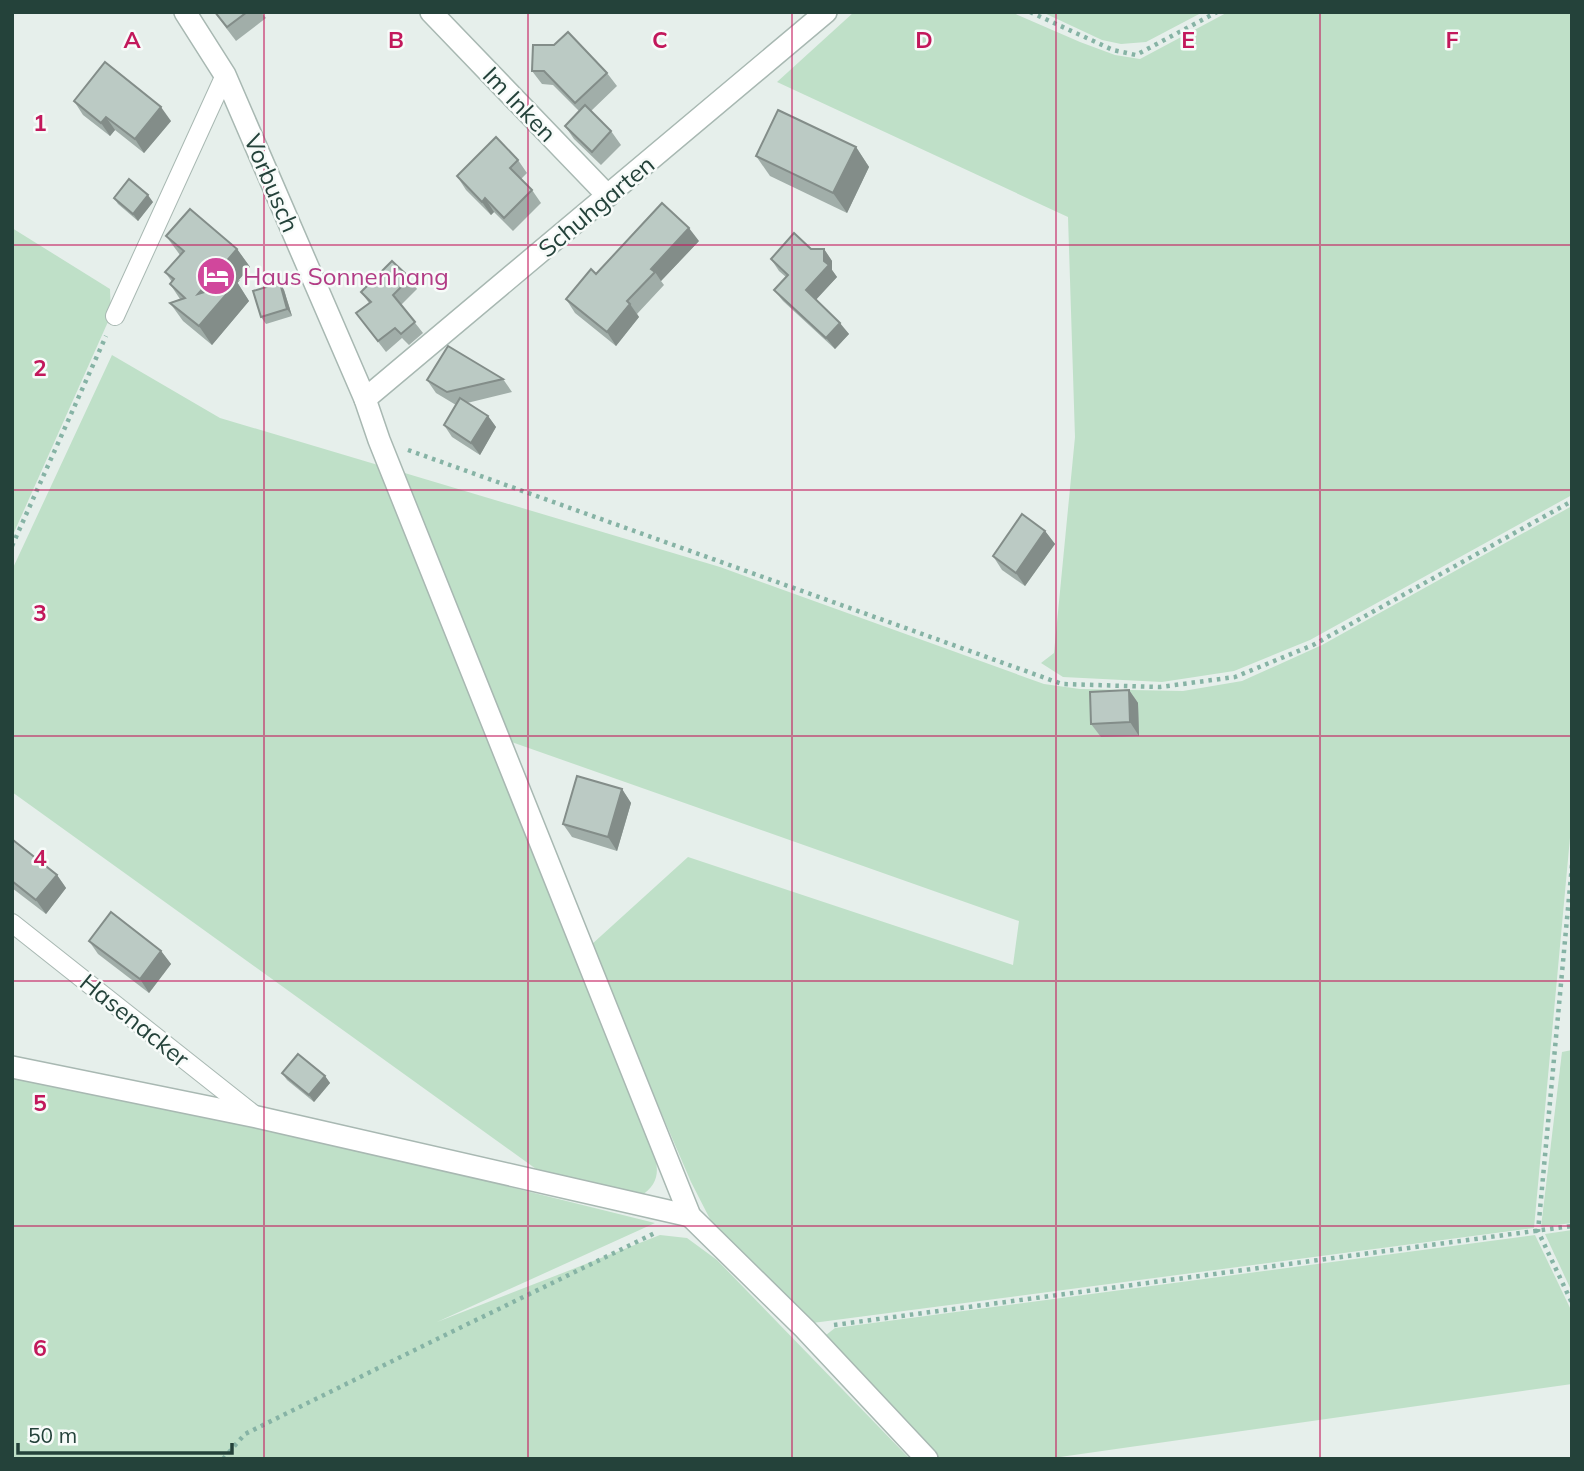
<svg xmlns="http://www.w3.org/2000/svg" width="1584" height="1471" font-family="Mulish,sans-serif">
<rect width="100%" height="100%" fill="#e6efeb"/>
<g fill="#bfe0c8">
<polygon points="854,12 1011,12 1080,42 1115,55 1140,59 1228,12 1572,12 1572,495 1310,640 1234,671 1162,682 1063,677 1041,663 1054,653 1075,437 1068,217 777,82"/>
<polygon points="1042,12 1203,12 1146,42 1121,44 1102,40"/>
<polygon points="12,228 110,289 111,315 12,537"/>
<path d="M 112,355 L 220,418 L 378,465 L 645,1126 C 653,1154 670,1179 639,1197 L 543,1174 L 12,792 L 12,570 Z"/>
<polygon points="398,471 720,567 1044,684 1080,689 1183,691 1242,681 1322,645 1572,506 1572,816 1534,1228 805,1324 712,1223 691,1182 636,1054 591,945 688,857 1013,965 1019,921 506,740"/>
<polygon points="1572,1050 1572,1223 1541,1227 1562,1052"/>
<polygon points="12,1063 655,1223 437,1322 660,1235 687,1238 717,1260 910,1459 12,1459"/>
<polygon points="1572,1230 1572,1292 1545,1234"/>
<polygon points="1535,1235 1572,1312 1572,1384 1046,1459 938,1459 826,1343 826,1335 835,1328"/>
</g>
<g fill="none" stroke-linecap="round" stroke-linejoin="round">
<g stroke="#a8b8b2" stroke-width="20">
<g id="lane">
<polyline points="115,316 225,75"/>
<polyline points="12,923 257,1117"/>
</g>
</g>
<g stroke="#a8b8b2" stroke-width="24">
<g id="street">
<polyline points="185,12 225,75 365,399 379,440 690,1216 805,1329 927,1459"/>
<polyline points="431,12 608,196"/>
<polyline points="365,399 826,12"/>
<polyline points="12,1067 257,1117 690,1216"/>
</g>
</g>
<g stroke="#86b3a5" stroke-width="4.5" stroke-dasharray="3.5 5" stroke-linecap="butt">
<polyline points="1030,12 1113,50 1136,55 1217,12"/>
<polyline points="408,450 1062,684 1160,687 1235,677 1313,645 1572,501"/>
<polyline points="12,546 106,336"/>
<polyline points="1572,865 1538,1231 1572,1303"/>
<polyline points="834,1325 1572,1226"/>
<polyline points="223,1459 245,1434 435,1340 655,1233"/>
</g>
<use href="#lane" stroke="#fff" stroke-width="18"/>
<use href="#street" stroke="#fff" stroke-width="21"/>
</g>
<g fill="#a1aea9">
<polygon points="214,12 261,12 266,18 236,41"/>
<polygon points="532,71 607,73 617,86 591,111 611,131 621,145 601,165 574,139 565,126 579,111 553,85 542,84"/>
<polygon points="74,101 171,121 144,153 115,130 110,136 83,115"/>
<polygon points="856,147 869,167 847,213 770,176 756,156"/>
<polygon points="518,160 527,173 521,179 532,190 541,203 513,231 494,212 491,215 466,190 457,176"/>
<polygon points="114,198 153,202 138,221 118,204"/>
<polygon points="166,236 237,249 250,267 237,282 249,301 212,345 183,321 170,303 180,299 170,284 172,282 165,272 180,255"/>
<polygon points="699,241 661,281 664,285 637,314 639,317 616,346 575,313 566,299 596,274"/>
<polygon points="824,249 832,261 832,270 837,277 816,299 849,334 835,349 783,301 774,290 786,277 779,271 771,259"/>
<polygon points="410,278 417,289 401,305 423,333 409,345 402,338 386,352 356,313 369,303 361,292"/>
<polygon points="280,283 284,290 292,316 266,324 261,317"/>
<polygon points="503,379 512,392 467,403 488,416 496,427 480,455 452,437 444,425 456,405 436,393 427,380"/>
<polygon points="1045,531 1055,544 1025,586 1002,570 993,556"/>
<polygon points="1129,690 1138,703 1139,736 1101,737 1091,724"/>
<polygon points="622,789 631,803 617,851 572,837 563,824"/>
<polygon points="12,841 57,875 66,888 46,914 12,888"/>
<polygon points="89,941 161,951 171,964 149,993 98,954"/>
<polygon points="282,1073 325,1076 330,1083 314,1102 287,1080"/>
</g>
<g fill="#838d89">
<polygon points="161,107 171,121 144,153 135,139"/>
<polygon points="106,117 115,130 110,136 101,123"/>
<polygon points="856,147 869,167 847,213 833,193"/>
<polygon points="148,195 153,202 138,221 133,214"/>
<polygon points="485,198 494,212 491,215 482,202"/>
<polygon points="689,228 699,241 661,281 655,272 651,269"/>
<polygon points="237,249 250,267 237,282 249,301 212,345 199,326 198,294"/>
<polygon points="824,249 832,261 832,270 837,277 814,302 806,290"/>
<polygon points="280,283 284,290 292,316 287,309"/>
<polygon points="630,304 639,317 616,346 607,332"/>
<polygon points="840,323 849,334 835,349 826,338"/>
<polygon points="488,416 496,427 480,455 471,443"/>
<polygon points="1045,531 1055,544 1025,586 1016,573"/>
<polygon points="1129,690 1138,703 1139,736 1130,722"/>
<polygon points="622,789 631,803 617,851 608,837"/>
<polygon points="57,875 66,888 46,914 36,900"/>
<polygon points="161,951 171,964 149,993 140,979"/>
<polygon points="325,1076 330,1083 314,1102 309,1095"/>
</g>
<g fill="#bbcac4" stroke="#838d89" stroke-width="2">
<polygon points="215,12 247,12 227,27"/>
<polygon points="568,32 607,73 575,103 544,71 532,71 533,45 554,45"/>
<polygon points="105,62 161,107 135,139 106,117 101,123 74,101"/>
<polygon points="585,105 611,131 592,152 565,126"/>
<polygon points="778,110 856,147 833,193 756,156"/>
<polygon points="496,137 518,160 510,168 532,190 504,218 485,198 482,202 457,176"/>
<polygon points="129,179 148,195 133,214 114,198"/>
<polygon points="662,203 689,228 651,269 655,272 627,301 630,304 607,332 566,299 591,269 596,274"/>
<polygon points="190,209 237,249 198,294 237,282 199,326 170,303 185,298 170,284 174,279 165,272 184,251 166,236"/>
<polygon points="794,233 811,249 824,249 824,261 829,265 806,290 840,323 826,338 774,290 788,275 771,259"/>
<polygon points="392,261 410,278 393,295 415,322 401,334 395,328 378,341 356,313 371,302 361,292"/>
<polygon points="280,283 287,309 261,317 253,291"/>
<polygon points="448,346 503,379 447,392 427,380"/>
<polygon points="460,398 488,416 471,443 444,425"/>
<polygon points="1022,514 1045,531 1016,573 993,556"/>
<polygon points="1129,690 1130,722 1091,724 1090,692"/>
<polygon points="577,776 622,789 608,837 563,824"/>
<polygon points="13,840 57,875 36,900 12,881"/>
<polygon points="111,912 161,951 140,979 89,941"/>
<polygon points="298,1054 325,1076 309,1095 282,1073"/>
</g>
<path fill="none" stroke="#c2185b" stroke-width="2" stroke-opacity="0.55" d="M 264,12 L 264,1459M 528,12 L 528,1459M 792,12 L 792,1459M 1056,12 L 1056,1459M 1320,12 L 1320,1459M 12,245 L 1572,245M 12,490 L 1572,490M 12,736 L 1572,736M 12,981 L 1572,981M 12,1226 L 1572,1226"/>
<defs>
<g id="hotel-disc" transform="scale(2.0125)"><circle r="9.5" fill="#d1479c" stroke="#f7fbf9"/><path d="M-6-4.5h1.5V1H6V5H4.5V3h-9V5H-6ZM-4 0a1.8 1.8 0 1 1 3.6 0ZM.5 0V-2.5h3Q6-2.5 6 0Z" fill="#fff"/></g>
</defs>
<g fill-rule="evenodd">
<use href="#hotel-disc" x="216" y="276"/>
</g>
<g text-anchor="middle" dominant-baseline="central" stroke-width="5" stroke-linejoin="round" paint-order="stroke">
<g font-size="24" fill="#24423a" stroke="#f7fbf9">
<text transform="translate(520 104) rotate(46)">Im Inken</text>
<text transform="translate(272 183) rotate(67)">Vorbusch</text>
<text transform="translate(596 206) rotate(-40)">Schuhgarten</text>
<text transform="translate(135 1020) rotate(39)">Hasenacker</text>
</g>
<g font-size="24" fill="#b23c85" stroke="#f7fbf9" text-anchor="start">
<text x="243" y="276">Haus Sonnenhang</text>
</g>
</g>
<g font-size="23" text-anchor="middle" font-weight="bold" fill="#c2185b" stroke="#f7fbf9" stroke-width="5" stroke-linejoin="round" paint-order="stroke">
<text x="132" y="48">A</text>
<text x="396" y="48">B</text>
<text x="660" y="48">C</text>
<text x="924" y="48">D</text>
<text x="1188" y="48">E</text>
<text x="1452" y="48">F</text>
<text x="40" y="131">1</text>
<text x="40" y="376">2</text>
<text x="40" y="621">3</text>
<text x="40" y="866">4</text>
<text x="40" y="1111">5</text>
<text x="40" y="1356">6</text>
</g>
<rect width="1584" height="1471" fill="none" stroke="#24423a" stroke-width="28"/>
<path d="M18 1443v10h214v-10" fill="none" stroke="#24423a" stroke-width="3.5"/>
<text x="28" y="1443" font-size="21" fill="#24423a" stroke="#f7fbf9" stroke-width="5" paint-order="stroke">50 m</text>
</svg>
